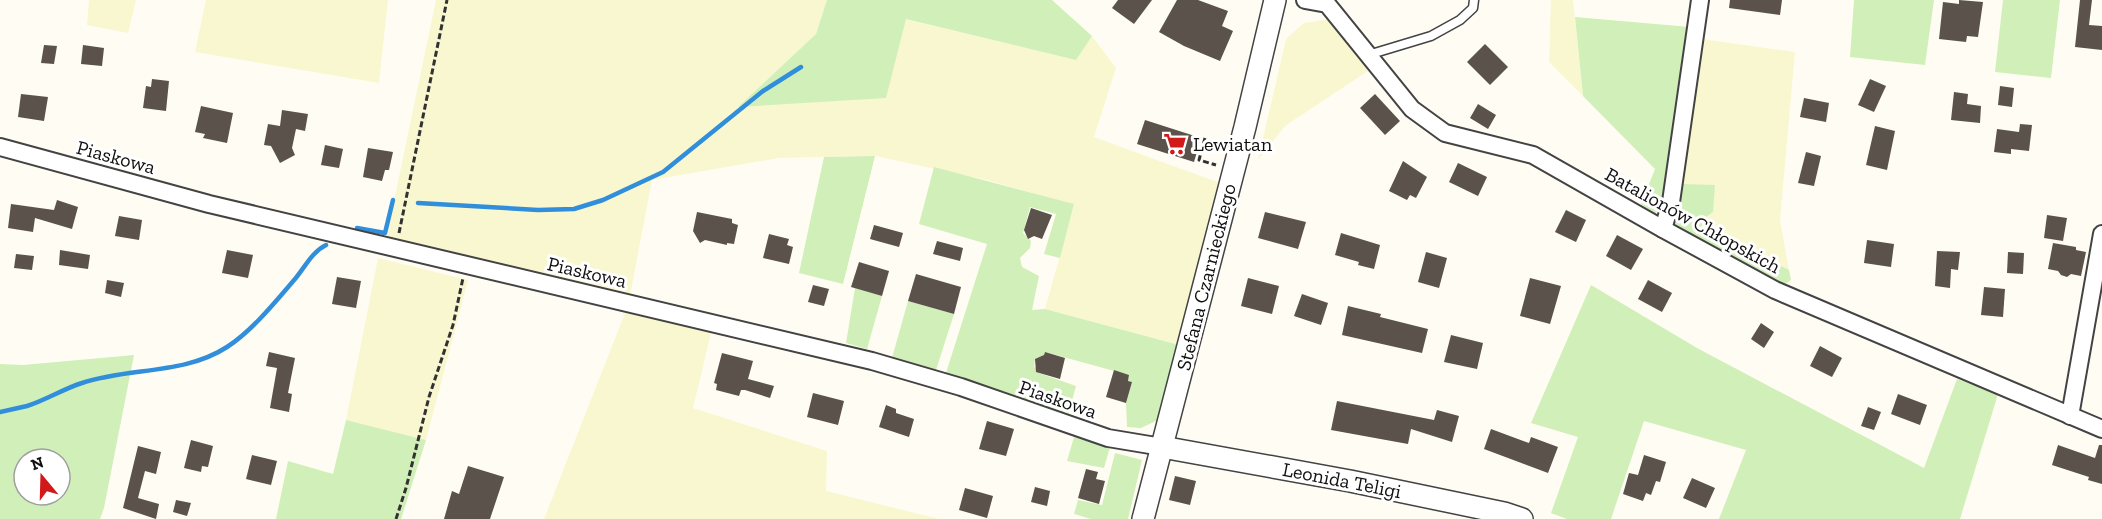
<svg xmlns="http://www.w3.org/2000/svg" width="2102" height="519" font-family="'Zilla Slab',serif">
<rect width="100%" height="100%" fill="#fffdf3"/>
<g fill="#f9f7d0">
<polygon points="89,0 136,0 128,33 87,25"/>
<polygon points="206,0 388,0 379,83 195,52"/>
<polygon points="436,0 827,0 816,34 739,106 905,19 1076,60 1092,36 1116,68 1094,137 1220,183 1179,345 1045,309 1074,205 987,180 875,156 779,158 652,180 630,296 386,239"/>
<polygon points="1551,0 1573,0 1583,96 1549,62"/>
<polygon points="1330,19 1368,71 1285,126 1258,160 1286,39 1304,23"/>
<polygon points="1702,39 1795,52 1780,220 1789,270 1698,221 1683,184"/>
<polygon points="378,258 468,280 426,440 346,420"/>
<polygon points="627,308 712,329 693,408 827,451 826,491 939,519 544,519"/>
</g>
<g fill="#d1efb8" fill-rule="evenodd">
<polygon points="827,0 1052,0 1092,36 1076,60 906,19 886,98 738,107 816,34"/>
<polygon points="1854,0 1934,0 1925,65 1850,57"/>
<polygon points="2003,0 2060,0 2051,78 1995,72"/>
<polygon points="1575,17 1690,27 1666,194 1655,215 1641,204 1655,169 1583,96"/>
<polygon points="875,156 843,284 799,273 824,157"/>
<polygon points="934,167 1074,204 1060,258 1044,254 1056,214 1030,207 1023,233 1031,241 1030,248 1020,258 1022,267 1039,276 1032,310 1045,309 1179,345 1160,419 1141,428 1127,427 1126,403 1132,382 1128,381 1129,375 1045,352 1043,358 1035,359 1034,367 1040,369 1039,373 1076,386 1068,415 945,376 987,244 919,224"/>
<polygon points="1683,184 1715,185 1713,212 1699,222 1789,270 1791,280 1784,285 1680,232 1673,222"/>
<polygon points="1591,285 1697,348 1924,468 1957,379 1998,394 1960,519 1719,519 1746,450 1644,421 1611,519 1567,519 1551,513 1578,437 1531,423"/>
<polygon points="855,288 882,296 867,349 846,343"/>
<polygon points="908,301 954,314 936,370 892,358"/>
<path d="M 134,355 L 104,508 L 100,519 L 0,519 L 0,364 L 23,365 ZM 24,459 L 60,459 L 60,495 L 24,495 Z"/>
<polygon points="346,420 426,440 401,519 276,519 288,461 333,474"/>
<polygon points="1074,437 1110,447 1104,468 1067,461"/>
<polygon points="1115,453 1142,460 1128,519 1091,519 1074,514 1078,500 1102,505"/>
</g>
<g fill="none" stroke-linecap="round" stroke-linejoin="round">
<g stroke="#318edb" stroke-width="4.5">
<polyline points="418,203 538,210 574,209 603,200 663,172 763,91 801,67"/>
<polyline points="357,228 385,233 393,200"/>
<path d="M 0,412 C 9,410 18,408 27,406 C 46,400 63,389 82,383 C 129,367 184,375 227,347 C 252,331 276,301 295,279 C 305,267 312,252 326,245"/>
</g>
</g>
<g fill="#5a524b">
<polygon points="1118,0 1152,0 1134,24 1112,8"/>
<polygon points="1177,0 1198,0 1228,11 1222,26 1233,31 1220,61 1184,46 1159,32"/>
<polygon points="1730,0 1782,0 1780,15 1729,8"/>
<polygon points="1959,0 1983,2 1978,37 1967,36 1966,42 1939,39 1943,2 1959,4"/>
<polygon points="2080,0 2092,0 2089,25 2102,26 2102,50 2075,47"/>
<polygon points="1485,44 1508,67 1490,85 1467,62"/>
<polygon points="44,45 57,46 54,64 41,63"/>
<polygon points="83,45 104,48 102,66 81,64"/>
<polygon points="152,79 169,81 166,111 143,108 146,86 151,87"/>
<polygon points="1870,79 1886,86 1874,112 1858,105"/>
<polygon points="2000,86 2014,88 2012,107 1998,105"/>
<polygon points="1954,92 1968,94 1967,104 1981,106 1980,123 1951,120"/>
<polygon points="21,94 48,97 44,121 18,117"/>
<polygon points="1375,94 1400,121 1385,135 1360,108"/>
<polygon points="1804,98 1829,103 1826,122 1800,117"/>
<polygon points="1478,104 1496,115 1488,129 1470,118"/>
<polygon points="201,106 233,113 227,143 203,138 205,134 195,132"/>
<polygon points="282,110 308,114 305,131 296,129 292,148 295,155 280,163 271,146 264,145 268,124 280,126"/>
<polygon points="1145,120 1201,138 1194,162 1137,144"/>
<polygon points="2020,124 2032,125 2029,151 2011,149 2011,154 1994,152 1997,129 2019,132"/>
<polygon points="1875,126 1895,131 1887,170 1866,165"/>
<polygon points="325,145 343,149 339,168 321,165"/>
<polygon points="368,148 393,152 389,170 385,170 382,181 363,177"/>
<polygon points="1806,152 1821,156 1814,186 1798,183"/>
<polygon points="1403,161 1427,177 1416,198 1410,195 1407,200 1389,191"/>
<polygon points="1458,163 1487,177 1478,196 1449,182"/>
<polygon points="57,200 78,207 72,229 35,218 33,232 8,228 11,204 54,210"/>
<polygon points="1031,208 1052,215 1042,239 1034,236 1028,239 1024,230"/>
<polygon points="1566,210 1586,220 1576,242 1555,232"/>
<polygon points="697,212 732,219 732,223 738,225 734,244 727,243 727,245 705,240 700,243 693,231"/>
<polygon points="1265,212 1306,222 1298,249 1258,238"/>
<polygon points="2047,215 2067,218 2063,241 2044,238"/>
<polygon points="119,216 142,220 139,240 115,236"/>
<polygon points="874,225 903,233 899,247 870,239"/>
<polygon points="1341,233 1380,245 1374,269 1358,265 1359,262 1335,255"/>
<polygon points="769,234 789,239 787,245 793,247 789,264 763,258"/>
<polygon points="1617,235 1643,249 1631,270 1606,256"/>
<polygon points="1867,240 1894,244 1891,267 1864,263"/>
<polygon points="937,241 963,248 960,261 933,254"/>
<polygon points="2053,243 2076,247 2076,250 2086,252 2081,276 2071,274 2067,277 2061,275 2058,271 2048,269"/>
<polygon points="60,250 90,255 88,269 59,265"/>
<polygon points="227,250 253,255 248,278 222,273"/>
<polygon points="1937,251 1960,252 1958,270 1951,269 1950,288 1935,286"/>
<polygon points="1426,252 1447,258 1439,288 1418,282"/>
<polygon points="2008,252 2024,253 2023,274 2007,273"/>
<polygon points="16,254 34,256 32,270 14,268"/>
<polygon points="859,262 889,271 882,296 851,287"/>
<polygon points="916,274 961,287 954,314 908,301"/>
<polygon points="337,277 361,281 356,308 332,304"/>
<polygon points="1248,278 1279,286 1272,314 1241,306"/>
<polygon points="1530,278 1561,286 1550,324 1520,316"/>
<polygon points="107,280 124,283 121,297 105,293"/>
<polygon points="1648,280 1672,293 1662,312 1638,299"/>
<polygon points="813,285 829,289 824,306 808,302"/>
<polygon points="1984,287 2005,289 2003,317 1981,315"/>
<polygon points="1302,294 1328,303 1321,325 1294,316"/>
<polygon points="1348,306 1381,314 1380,317 1428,329 1422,353 1342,335"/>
<polygon points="1761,323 1774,332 1764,348 1751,339"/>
<polygon points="1451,335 1483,343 1477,369 1444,362"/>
<polygon points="1820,346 1842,358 1832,377 1810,366"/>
<polygon points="269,352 295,358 288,393 292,394 289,412 270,408 277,368 266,366"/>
<polygon points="1045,352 1065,358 1060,379 1036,372 1035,359 1044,355"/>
<polygon points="722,353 753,361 748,379 774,386 770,398 745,390 741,390 739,396 716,390 717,384 714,383"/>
<polygon points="1114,370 1129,375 1128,381 1132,382 1126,403 1106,397"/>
<polygon points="813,393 844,401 838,425 807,417"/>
<polygon points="1898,394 1927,405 1920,425 1891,414"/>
<polygon points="1337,401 1434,420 1437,410 1459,416 1452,442 1411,429 1408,444 1331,430"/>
<polygon points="886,405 896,409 896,413 914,419 909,437 879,427"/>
<polygon points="1868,407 1881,412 1874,430 1861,426"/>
<polygon points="987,421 1014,429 1006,456 979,449"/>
<polygon points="1491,429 1529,443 1531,437 1558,447 1548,473 1484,449"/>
<polygon points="191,440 213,446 208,467 202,466 201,472 184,468"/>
<polygon points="2058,445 2095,458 2099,445 2102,445 2102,484 2088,480 2089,477 2052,465"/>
<polygon points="138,446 161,452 156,474 145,471 138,498 159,504 156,519 123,508"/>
<polygon points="252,455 277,461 271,485 246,479"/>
<polygon points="1644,455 1666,462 1660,482 1656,481 1651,495 1646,493 1643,501 1623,494 1629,473 1638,475"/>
<polygon points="468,466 504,477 490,519 444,519 452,491 459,494"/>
<polygon points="1086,469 1098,472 1096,479 1105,481 1099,504 1078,498"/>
<polygon points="1175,476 1196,481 1190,505 1169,500"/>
<polygon points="1692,478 1715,488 1706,508 1683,498"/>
<polygon points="1035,487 1050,491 1047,506 1031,502"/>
<polygon points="965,488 993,496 987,518 959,510"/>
<polygon points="176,500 191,503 187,516 173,512"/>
</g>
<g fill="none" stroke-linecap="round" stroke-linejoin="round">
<g stroke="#434343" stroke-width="11">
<polyline id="service" points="1368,55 1431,36 1460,20 1473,8 1474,0"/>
</g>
<g stroke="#434343" stroke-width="20">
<g id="minor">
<polyline points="1305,0 1327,4 1412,109 1445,133 1533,155 1663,229 1775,290 2102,429"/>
<polyline points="0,147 209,204 872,361 961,387 1108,438 1162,447"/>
<polyline points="1663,229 1671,202 1700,0"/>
<polyline points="2070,416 2102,234"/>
</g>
</g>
<g stroke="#434343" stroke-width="24">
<g id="tertiary">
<polyline points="1162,447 1350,481 1504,513 1522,519"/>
<polyline points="1143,519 1245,127 1275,0"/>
</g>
</g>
<g stroke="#323232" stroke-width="3" stroke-dasharray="6 3" stroke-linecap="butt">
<polyline points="1205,138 1199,160 1216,165"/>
<polyline points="399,233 447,0"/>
<polyline points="396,519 406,488 429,397 453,325 463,278"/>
</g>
<use href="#service" stroke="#fff" stroke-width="8"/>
<use href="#minor" stroke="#fff" stroke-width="16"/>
<use href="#tertiary" stroke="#fff" stroke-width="21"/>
</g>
<defs>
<g id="supermarket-bare" transform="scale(1.8)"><path d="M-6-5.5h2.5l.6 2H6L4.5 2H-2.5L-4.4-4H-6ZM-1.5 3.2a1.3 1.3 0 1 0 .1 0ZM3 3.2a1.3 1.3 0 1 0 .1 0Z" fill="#d01918" stroke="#fff" stroke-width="2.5" paint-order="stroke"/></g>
</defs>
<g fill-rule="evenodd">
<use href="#supermarket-bare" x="1175" y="144"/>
</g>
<g text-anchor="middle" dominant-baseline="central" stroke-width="6" stroke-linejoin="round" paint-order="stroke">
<g font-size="20" fill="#101010" stroke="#fff" text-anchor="start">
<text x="1193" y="144">Lewiatan</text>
</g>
<g font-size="20" fill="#101010" stroke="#fff">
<text transform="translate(116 157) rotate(15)">Piaskowa</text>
<text transform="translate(1693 220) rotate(29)">Batalionów Chłopskich</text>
<text transform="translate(587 272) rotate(13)">Piaskowa</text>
<text transform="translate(1206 277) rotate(-76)">Stefana Czarnieckiego</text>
<text transform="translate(1058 399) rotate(19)">Piaskowa</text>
<text transform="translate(1342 480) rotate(11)">Leonida Teligi</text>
</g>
</g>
<g transform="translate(42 477) rotate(341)"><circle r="28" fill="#ffffff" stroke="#9f9f9f" stroke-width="1.5"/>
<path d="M0-4.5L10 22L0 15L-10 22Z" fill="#d01918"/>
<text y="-9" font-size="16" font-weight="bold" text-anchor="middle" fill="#101010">N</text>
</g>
</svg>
